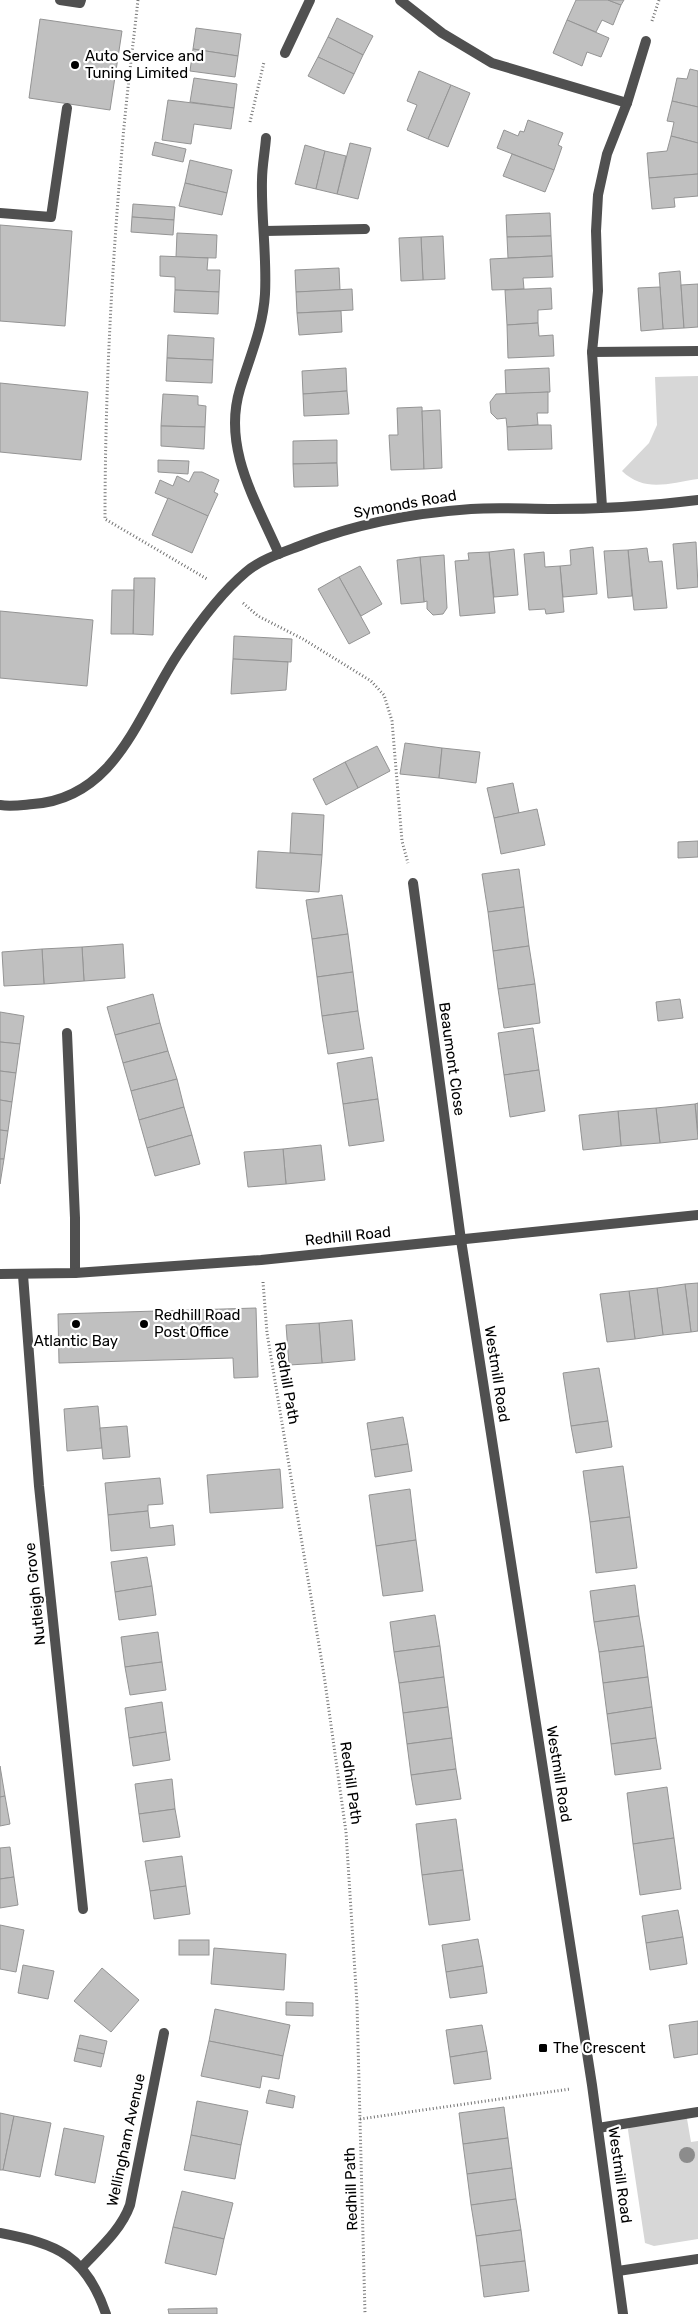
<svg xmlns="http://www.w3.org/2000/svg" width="698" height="2314" font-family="Rubik,sans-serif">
<rect width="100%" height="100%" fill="#fff"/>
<g fill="#d7d7d7">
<path d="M 698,376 L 698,479 C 669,483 645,493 622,471 L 649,443 L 657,425 L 655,377 Z"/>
<polygon points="686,2113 691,2142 698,2141 698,2239 654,2246 645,2243 628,2130 630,2123"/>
</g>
<g fill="#c0c0c0" stroke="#949494">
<polygon points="576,0 608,0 621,5 613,25 602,20 596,32 567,20"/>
<polygon points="608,0 624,0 621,5"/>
<polygon points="337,18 373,36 363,55 328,37"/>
<polygon points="40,19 122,31 110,110 29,98"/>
<polygon points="567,20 609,38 601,57 587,52 582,66 553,53"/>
<polygon points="196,28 241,34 238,56 193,49"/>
<polygon points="328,37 363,55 354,74 318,57"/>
<polygon points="193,49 238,56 235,77 190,71"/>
<polygon points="318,57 354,74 344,94 308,76"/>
<polygon points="690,69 698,71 698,107 672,101 677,78 687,79"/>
<polygon points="419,71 451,85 428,139 407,130 417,105 407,101"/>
<polygon points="194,78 237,84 234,108 190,102"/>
<polygon points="451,85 470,93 448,147 428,139"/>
<polygon points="168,100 234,108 231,129 194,124 191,144 162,140"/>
<polygon points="672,101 698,107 698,143 671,136 674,122 667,121"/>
<polygon points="528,120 563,133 558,145 562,147 554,170 497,148 504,130 518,136 520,131 524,132"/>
<polygon points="671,136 698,143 698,174 649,178 647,153 667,151"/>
<polygon points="155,142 186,149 183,162 152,155"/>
<polygon points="350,143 371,148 358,199 337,194"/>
<polygon points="305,145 325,151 316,189 295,184"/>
<polygon points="325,151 346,156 337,194 316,189"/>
<polygon points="512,154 554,170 545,192 503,176"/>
<polygon points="190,160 232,170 227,193 185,183"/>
<polygon points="698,174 698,196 674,198 675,207 652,209 649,178"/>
<polygon points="185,183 227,193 222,215 179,206"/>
<polygon points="133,204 175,207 174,220 132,217"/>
<polygon points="550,213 551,236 507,237 506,215"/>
<polygon points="132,217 174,220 173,235 131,232"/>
<polygon points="0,225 72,231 65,326 0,321"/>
<polygon points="177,233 217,235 216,258 176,257"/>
<polygon points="443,236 445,279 423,280 421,237"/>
<polygon points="551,236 552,256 508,258 507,237"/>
<polygon points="421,237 423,280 401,281 399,238"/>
<polygon points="160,256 208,258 207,270 220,270 219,292 175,290 175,277 160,276"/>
<polygon points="552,256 553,277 523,278 524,289 492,290 490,259"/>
<polygon points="339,268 340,290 296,292 295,270"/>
<polygon points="680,271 684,328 663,329 659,273"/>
<polygon points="698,284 698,327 684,328 681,285"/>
<polygon points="660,287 663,329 641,331 638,288"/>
<polygon points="551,288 552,309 538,310 538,323 507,325 505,290"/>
<polygon points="352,289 353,310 297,313 296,292"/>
<polygon points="175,290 219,292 218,314 174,312"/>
<polygon points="341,311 342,332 299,335 297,313"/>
<polygon points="538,323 539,336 553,335 554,356 508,358 507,325"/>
<polygon points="168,335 214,338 213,360 167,358"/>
<polygon points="167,358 213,360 212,383 166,381"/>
<polygon points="346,368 347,391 303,394 302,371"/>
<polygon points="549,368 550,392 506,394 505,370"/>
<polygon points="0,383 88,392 81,460 0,452"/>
<polygon points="347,391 349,414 304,416 303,394"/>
<polygon points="548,392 548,413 537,413 538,425 507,427 506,418 497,419 491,413 490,402 496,394"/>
<polygon points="163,394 198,396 198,405 206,406 205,427 161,426"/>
<polygon points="422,407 424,469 391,470 389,435 398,435 397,408"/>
<polygon points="440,410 442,468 424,469 422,411"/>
<polygon points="538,425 551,425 552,449 508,450 507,427"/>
<polygon points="161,426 205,427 204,449 161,446"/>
<polygon points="337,440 337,463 293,464 293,441"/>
<polygon points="158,460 189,461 188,474 158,472"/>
<polygon points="337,463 338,486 294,487 293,464"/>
<polygon points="194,472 202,472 219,480 214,492 218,494 208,516 155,493 160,480 173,486 177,476 189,482"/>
<polygon points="168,498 208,516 192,553 152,535"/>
<polygon points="696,542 698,587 677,589 673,544"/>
<polygon points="593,547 597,594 563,597 560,566 571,565 570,550"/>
<polygon points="647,548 649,562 662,561 667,608 634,610 628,550"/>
<polygon points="514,549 518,595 494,597 489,552"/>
<polygon points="628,550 632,596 608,598 604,551"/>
<polygon points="489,552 495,613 460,616 455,561 469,560 468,553"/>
<polygon points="544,552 545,567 560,566 564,612 546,614 545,609 529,610 524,554"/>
<polygon points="444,555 447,608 443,614 433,615 427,609 427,601 424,602 420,557"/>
<polygon points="420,557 424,602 401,604 397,560"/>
<polygon points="360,566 382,604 361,616 339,577"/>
<polygon points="339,577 370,633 349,644 318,589"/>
<polygon points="134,578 155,578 153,635 133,634"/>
<polygon points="112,590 134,590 133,634 111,634"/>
<polygon points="0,611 93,620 87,686 0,678"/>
<polygon points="234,636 292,639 291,662 233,659"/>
<polygon points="233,659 288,662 286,690 231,694"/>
<polygon points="405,743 442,748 439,778 400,774"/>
<polygon points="377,746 390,771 358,788 345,762"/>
<polygon points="442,748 480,752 476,783 439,778"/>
<polygon points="345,762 358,788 326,805 313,779"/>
<polygon points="513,783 519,813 494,818 487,788"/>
<polygon points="537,809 545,845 501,854 494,818"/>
<polygon points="292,813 324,815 322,855 290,853"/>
<polygon points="698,841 698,857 678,858 678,842"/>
<polygon points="258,851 322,855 319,892 256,888"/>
<polygon points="519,869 524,907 488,912 482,874"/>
<polygon points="342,895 348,934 312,939 306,900"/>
<polygon points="524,907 529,946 493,951 488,912"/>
<polygon points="348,934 353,972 317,977 312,939"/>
<polygon points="123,944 125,978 84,981 82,947"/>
<polygon points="529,946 535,984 498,989 493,951"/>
<polygon points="82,947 84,981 44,984 42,949"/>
<polygon points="42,949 44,984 4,986 2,952"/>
<polygon points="353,972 358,1011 322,1016 317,977"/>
<polygon points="535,984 540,1023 504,1028 498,989"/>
<polygon points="153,994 160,1023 115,1035 107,1007"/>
<polygon points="680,999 683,1018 658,1021 656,1002"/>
<polygon points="358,1011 364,1049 328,1054 322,1016"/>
<polygon points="0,1012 24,1016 20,1044 0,1042"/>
<polygon points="160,1023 168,1051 123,1063 115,1035"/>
<polygon points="533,1028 539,1070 504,1075 498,1033"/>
<polygon points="0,1042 20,1044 16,1073 0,1071"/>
<polygon points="168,1051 177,1079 131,1091 123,1063"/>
<polygon points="372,1057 378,1099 343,1104 337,1063"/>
<polygon points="539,1070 545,1111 510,1117 504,1075"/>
<polygon points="0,1071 16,1073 12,1102 0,1100"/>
<polygon points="177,1079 184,1107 139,1120 131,1091"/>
<polygon points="378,1099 384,1141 349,1146 343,1104"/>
<polygon points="0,1100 12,1102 8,1131 0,1130"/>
<polygon points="698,1103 698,1132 695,1104"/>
<polygon points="695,1104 698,1139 660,1143 656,1108"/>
<polygon points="184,1107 192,1135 147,1148 139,1120"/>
<polygon points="656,1108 660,1143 621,1146 618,1111"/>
<polygon points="618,1111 621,1146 583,1150 579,1115"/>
<polygon points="0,1130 8,1131 4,1159 0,1159"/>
<polygon points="192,1135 200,1164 155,1176 147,1148"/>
<polygon points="321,1145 325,1180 286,1184 283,1149"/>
<polygon points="283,1149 286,1184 248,1187 244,1152"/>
<polygon points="0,1159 4,1159 0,1184"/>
<polygon points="698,1283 698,1331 691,1332 685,1284"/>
<polygon points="685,1284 691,1332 663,1335 657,1288"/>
<polygon points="657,1288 663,1335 635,1339 629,1291"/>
<polygon points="629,1291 635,1339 607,1342 600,1294"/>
<polygon points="256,1308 258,1377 234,1378 233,1358 59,1363 58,1314"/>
<polygon points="352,1320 355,1360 322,1363 319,1323"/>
<polygon points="319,1323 322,1363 289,1365 286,1325"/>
<polygon points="599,1368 608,1421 571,1426 563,1373"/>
<polygon points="98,1406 102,1448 67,1451 64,1409"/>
<polygon points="403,1417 408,1444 371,1450 367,1423"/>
<polygon points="608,1421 612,1447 576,1453 571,1426"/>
<polygon points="127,1426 130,1457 103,1459 100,1428"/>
<polygon points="408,1444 412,1471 375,1477 371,1450"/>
<polygon points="623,1466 630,1517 590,1522 583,1471"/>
<polygon points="280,1469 283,1508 210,1513 207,1475"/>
<polygon points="160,1478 163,1504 148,1505 148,1511 108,1515 105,1483"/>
<polygon points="410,1489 416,1540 376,1546 369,1495"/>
<polygon points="148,1511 150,1528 173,1525 175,1545 111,1551 108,1515"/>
<polygon points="630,1517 637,1568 596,1573 590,1522"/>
<polygon points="416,1540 423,1591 383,1596 376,1546"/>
<polygon points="147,1557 152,1586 115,1592 111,1562"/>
<polygon points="635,1585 639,1616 594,1622 590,1591"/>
<polygon points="152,1586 156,1615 119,1620 115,1592"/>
<polygon points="435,1615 440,1646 394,1652 390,1622"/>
<polygon points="639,1616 644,1646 599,1652 594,1622"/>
<polygon points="158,1632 162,1662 125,1667 121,1637"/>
<polygon points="440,1646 444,1677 399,1683 394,1652"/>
<polygon points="644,1646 648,1677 603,1683 599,1652"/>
<polygon points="162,1662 166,1690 130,1695 125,1667"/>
<polygon points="444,1677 448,1707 403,1713 399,1683"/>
<polygon points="648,1677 652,1707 607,1714 603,1683"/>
<polygon points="162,1702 166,1732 129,1738 125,1708"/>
<polygon points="448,1707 452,1738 407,1744 403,1713"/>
<polygon points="652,1707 656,1738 611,1744 607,1714"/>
<polygon points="166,1732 170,1760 133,1766 129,1738"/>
<polygon points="452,1738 456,1769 411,1775 407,1744"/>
<polygon points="656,1738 661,1769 615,1775 611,1744"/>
<polygon points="0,1766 5,1796 0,1797"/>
<polygon points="456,1769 461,1799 416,1805 411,1775"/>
<polygon points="172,1779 175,1809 139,1814 135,1784"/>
<polygon points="667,1787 674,1838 633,1844 627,1793"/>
<polygon points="5,1796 10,1824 0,1826 0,1797"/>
<polygon points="175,1809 180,1837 143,1842 139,1814"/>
<polygon points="456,1819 463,1870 422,1875 416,1824"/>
<polygon points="674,1838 681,1889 640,1895 633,1844"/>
<polygon points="10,1847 14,1877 0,1879 0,1848"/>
<polygon points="182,1856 186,1886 150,1891 145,1861"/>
<polygon points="463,1870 470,1920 429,1925 422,1875"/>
<polygon points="14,1877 18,1905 0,1908 0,1879"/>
<polygon points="186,1886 190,1914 154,1919 150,1891"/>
<polygon points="678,1910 683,1937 646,1943 642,1916"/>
<polygon points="0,1925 24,1930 16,1972 0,1969"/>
<polygon points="683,1937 687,1964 650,1970 646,1943"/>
<polygon points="478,1939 483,1966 446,1972 442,1945"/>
<rect x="179" y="1940" width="30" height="15"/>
<polygon points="214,1948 286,1954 284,1990 211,1984"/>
<polygon points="23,1965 54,1971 48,1999 18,1993"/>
<polygon points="483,1966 487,1993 450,1998 446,1972"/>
<polygon points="102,1968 139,2000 111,2032 74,2001"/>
<polygon points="286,2002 313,2003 313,2016 286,2015"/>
<polygon points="215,2009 290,2025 283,2056 209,2041"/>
<polygon points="698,2021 698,2054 674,2058 669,2025"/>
<polygon points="482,2025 487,2051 450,2057 446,2030"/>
<polygon points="80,2035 107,2041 104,2054 77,2048"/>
<polygon points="209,2041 283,2056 279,2079 262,2076 260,2088 201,2076"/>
<polygon points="77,2048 104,2054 101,2067 74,2061"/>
<polygon points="487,2051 491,2079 454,2084 450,2057"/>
<polygon points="269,2090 295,2096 293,2108 266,2103"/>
<polygon points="197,2101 248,2111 241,2145 191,2135"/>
<polygon points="504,2107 508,2138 463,2144 459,2113"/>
<polygon points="0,2113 14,2116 3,2170 0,2170"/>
<polygon points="14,2116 51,2123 40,2177 3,2170"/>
<polygon points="64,2128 104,2136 95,2183 55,2175"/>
<polygon points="191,2135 241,2145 235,2179 184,2170"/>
<polygon points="508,2138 512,2168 467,2174 463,2144"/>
<polygon points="512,2168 516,2199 471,2205 467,2174"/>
<polygon points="182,2191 233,2203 224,2239 173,2227"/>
<polygon points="516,2199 521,2230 476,2236 471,2205"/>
<polygon points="173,2227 224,2239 216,2275 165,2263"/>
<polygon points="521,2230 525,2261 480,2266 476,2236"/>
<polygon points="525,2261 529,2291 484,2297 480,2266"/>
<polygon points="217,2308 217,2314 169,2314 168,2309"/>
</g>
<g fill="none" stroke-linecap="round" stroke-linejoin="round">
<g stroke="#727272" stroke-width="3" stroke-dasharray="1 2.5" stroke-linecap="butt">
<path d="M 138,0 C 132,54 125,108 121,162 C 111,281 105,400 105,519 L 207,579"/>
<polyline points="652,21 659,0"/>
<polyline points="250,122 264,62"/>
<polyline points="243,603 258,616 303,639 371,681 384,695 392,721 402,841 408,863"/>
<polyline points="263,1282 267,1333 324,1675 346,1832 357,2004 365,2314"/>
<polyline points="360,2119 570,2089"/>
</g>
<g stroke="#505050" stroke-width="10">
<polyline points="60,0 80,3 81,0"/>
<polyline points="0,213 51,217 67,108"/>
<polyline points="592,352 698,351"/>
<polyline points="67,1033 75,1218 75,1273"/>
</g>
<g stroke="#505050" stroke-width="10">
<polyline points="400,0 442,33 492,63 627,103 607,154 598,195 596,231 598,291 592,352 602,507"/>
<polyline points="285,53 310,0"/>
<polyline points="627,103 646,41"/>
<path d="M 266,138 C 265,152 262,166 262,180 C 261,218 267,256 265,294 C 263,328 250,356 240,389 C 222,448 256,501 279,554"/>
<polyline points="265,231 365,229"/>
<path d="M 0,805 C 11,807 22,805 33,804 C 118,798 139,711 180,651 C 198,624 221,593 246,572 C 261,559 284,552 302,545 C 355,524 413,513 471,509 C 498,507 526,509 554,509 C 602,509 650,506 698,500"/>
<polyline points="413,883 461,1240 592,2085 623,2314"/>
<polyline points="0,1274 75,1273 261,1260 698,1215"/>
<polyline points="23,1275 39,1486 83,1909"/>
<polyline points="598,2128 698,2112"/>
<path d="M 0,2233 C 57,2244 86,2255 106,2314"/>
<path d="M 82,2267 C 100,2248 121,2230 130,2205 L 164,2033"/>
<polyline points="618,2271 698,2259"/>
</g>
</g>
<circle fill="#8c8c8c" cx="687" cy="2155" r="8"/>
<g fill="#000" stroke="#fff" stroke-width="2">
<circle cx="75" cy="65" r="5"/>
<circle cx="76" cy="1324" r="5"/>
<circle cx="144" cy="1324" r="5"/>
<rect x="538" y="2043" width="10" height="10" rx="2.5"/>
</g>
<g text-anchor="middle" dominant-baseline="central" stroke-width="4.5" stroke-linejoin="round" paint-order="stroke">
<g font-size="15" fill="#000" stroke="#fff" text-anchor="start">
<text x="85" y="56">Auto Service and<tspan x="85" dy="17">Tuning Limited</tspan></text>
<text x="154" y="1315">Redhill Road<tspan x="154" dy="17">Post Office</tspan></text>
<text x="76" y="1341" text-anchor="middle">Atlantic Bay</text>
<text x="553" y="2048">The Crescent</text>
</g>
<g font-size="15" fill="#000" stroke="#fff">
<text transform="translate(405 504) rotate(-10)">Symonds Road</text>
<text transform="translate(452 1059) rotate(82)">Beaumont Close</text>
<text transform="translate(348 1236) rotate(-6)">Redhill Road</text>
<text transform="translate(497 1374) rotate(81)">Westmill Road</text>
<text transform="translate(287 1383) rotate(80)">Redhill Path</text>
<text transform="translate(35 1594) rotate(-96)">Nutleigh Grove</text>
<text transform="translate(559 1774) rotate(81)">Westmill Road</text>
<text transform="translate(351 1783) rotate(82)">Redhill Path</text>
<text transform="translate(126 2140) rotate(-78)">Wellingham Avenue</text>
<text transform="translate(620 2175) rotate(82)">Westmill Road</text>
<text transform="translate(351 2189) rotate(-92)">Redhill Path</text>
</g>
</g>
</svg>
